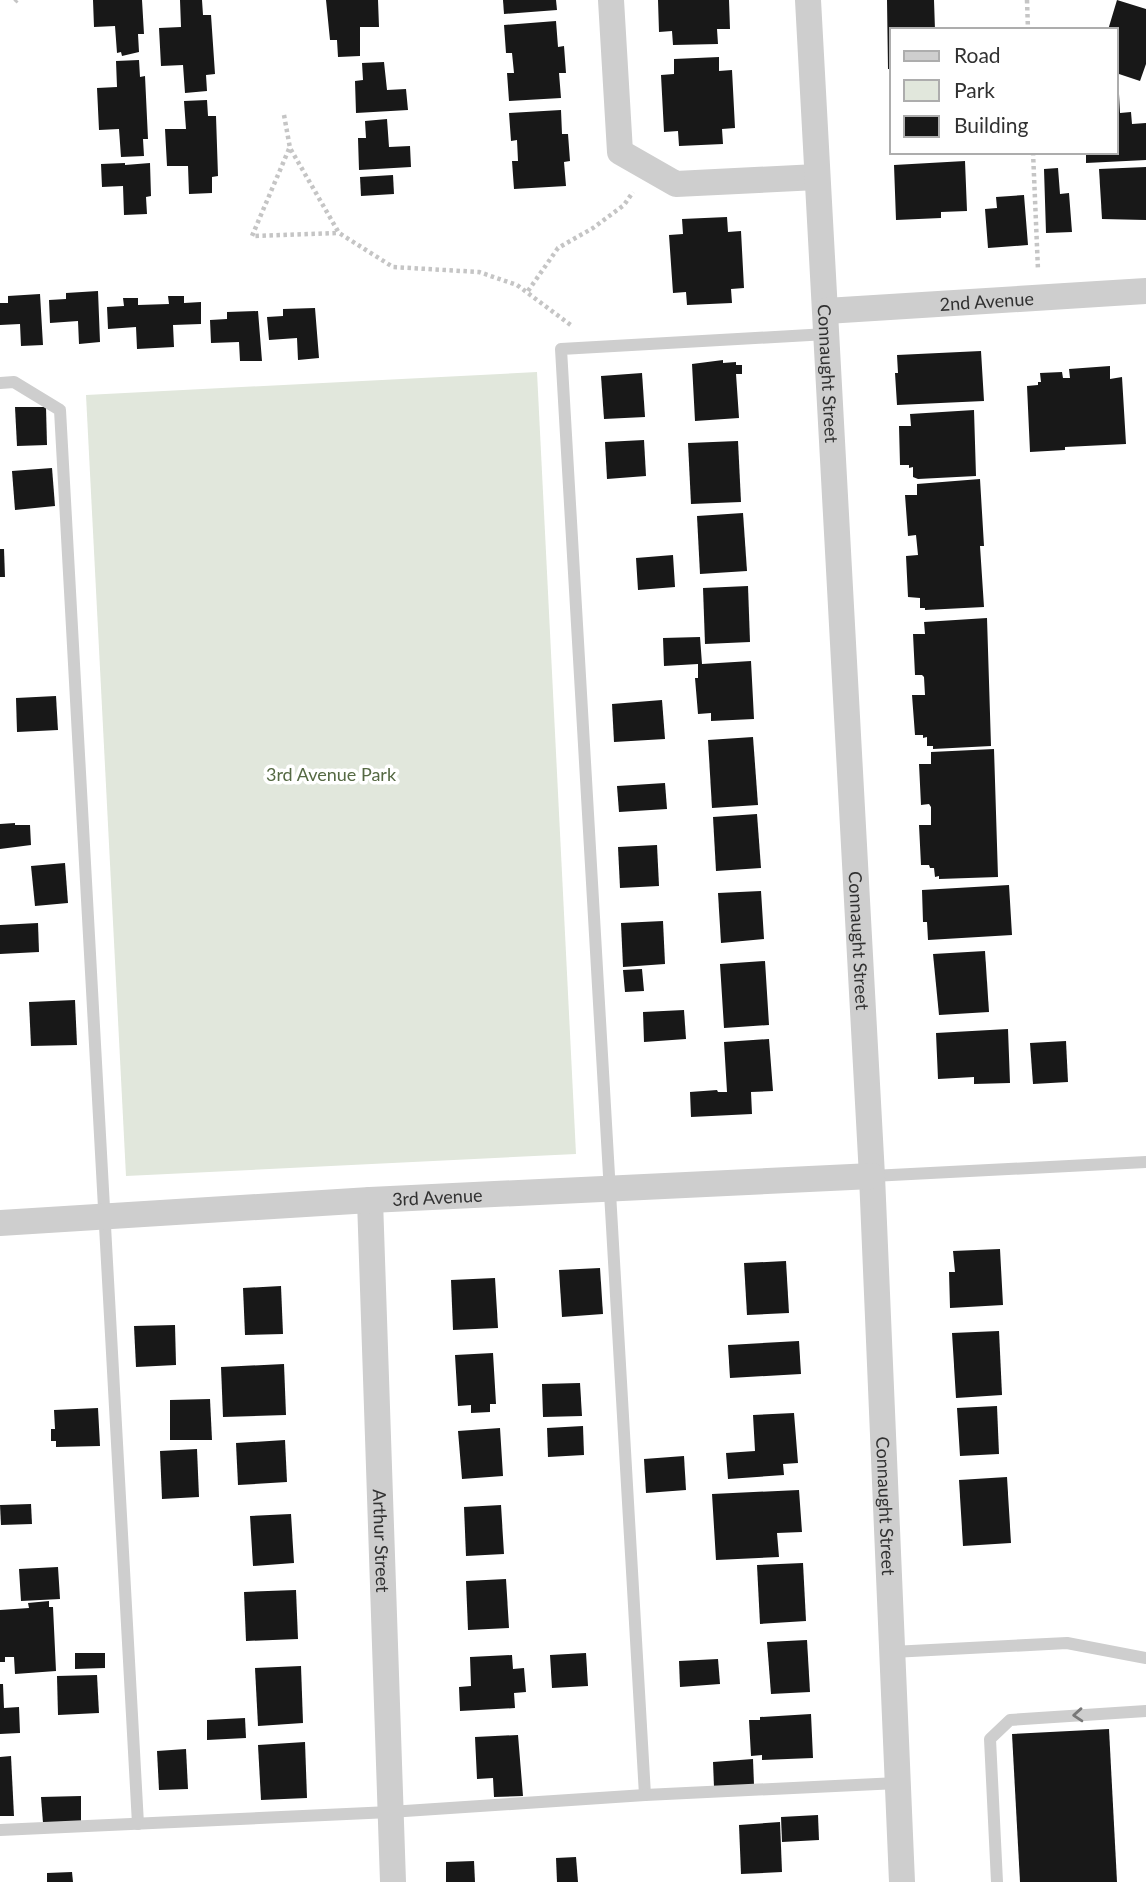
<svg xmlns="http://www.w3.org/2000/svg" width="1146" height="1882" font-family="Lato,sans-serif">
<rect width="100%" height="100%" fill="#fff"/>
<polygon fill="#e1e7dc" points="537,372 576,1154 126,1176 86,395"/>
<g fill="#181818">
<polygon points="93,0 142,0 144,34 138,34 139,52 122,56 121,52 117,53 115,26 94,27"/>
<polygon points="180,0 202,0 203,15 211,15 215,74 206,75 207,91 185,93 183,65 161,66 159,28 181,27"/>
<polygon points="326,0 378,0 379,27 360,27 360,56 338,57 337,40 330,40"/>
<polygon points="503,0 556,0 557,10 504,14"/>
<polygon points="658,0 729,0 730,29 717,29 718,44 673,45 672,31 659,32"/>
<polygon points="887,0 934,0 935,30 892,30 892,69 888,69"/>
<polygon points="1117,0 1146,9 1146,64 1140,81 1116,73 1116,30 1108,30"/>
<polygon points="556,21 558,47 564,46 566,73 559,73 561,98 509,101 507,73 514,73 512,53 506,53 504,25"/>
<polygon points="719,57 719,71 732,70 735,128 722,129 723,144 679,146 678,131 664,132 661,75 674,74 674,59"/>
<polygon points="139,60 140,77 145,76 148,139 143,139 144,156 121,157 119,129 99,130 97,88 117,87 116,61"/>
<polygon points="384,62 387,90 406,89 408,110 356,113 355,81 363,80 362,63"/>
<polygon points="1116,94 1119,94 1120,113 1131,112 1132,124 1146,123 1146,160 1086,163 1086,152 1116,152"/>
<polygon points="207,100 208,116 216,116 218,176 212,177 212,193 189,194 188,166 167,166 165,129 186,129 184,101"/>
<polygon points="561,110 562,134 568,134 570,161 564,162 566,186 514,189 512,161 518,161 517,140 511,141 509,113"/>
<polygon points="387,119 389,147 410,146 411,167 359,170 358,138 366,138 365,121"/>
<polygon points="965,161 967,211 941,212 941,218 896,220 894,165"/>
<polygon points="125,163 125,165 150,163 151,196 146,197 147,214 124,215 123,186 102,187 101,164"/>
<polygon points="1146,167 1146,220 1102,219 1099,169"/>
<polygon points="1058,168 1060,194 1069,193 1072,232 1046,233 1044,169"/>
<polygon points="393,175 394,194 361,196 360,177"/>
<polygon points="1024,195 1028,245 988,248 985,209 997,208 996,197"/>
<polygon points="727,217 728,232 741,231 744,288 731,289 732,303 687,305 686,292 673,293 669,235 683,234 682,219"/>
<polygon points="98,291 100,342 79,344 78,321 50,323 49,300 66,299 66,293"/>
<polygon points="40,294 43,345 21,346 20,324 0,325 0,303 8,303 8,296"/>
<polygon points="168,296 184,296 184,303 201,302 201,324 173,325 174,347 137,349 136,327 108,329 107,307 124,306 123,298 138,298 138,305 169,304"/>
<polygon points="315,308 319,358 298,360 297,338 269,340 267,317 283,316 283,309"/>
<polygon points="258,311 262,361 240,361 239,342 211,343 210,320 227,319 227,312"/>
<polygon points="981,351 984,401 897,405 895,373 898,373 897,355"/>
<polygon points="723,360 723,363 736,362 736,365 742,365 742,374 736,374 739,418 695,421 692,364"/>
<polygon points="1110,366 1110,379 1122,377 1126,444 1065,447 1065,450 1030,452 1027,386 1038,385 1038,382 1041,382 1040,373 1062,372 1063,378 1070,378 1069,369"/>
<polygon points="642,373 645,417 604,419 601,376"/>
<polygon points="15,407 46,407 47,445 17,446"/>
<polygon points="974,410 976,476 918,479 913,477 913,467 909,468 909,465 900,465 899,426 911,426 910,414"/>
<polygon points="644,440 646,476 607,479 605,442"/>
<polygon points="738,441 741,502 691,504 688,443"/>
<polygon points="52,468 55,506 15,510 12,471"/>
<polygon points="980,479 984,546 980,546 984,607 925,610 925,608 920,608 920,598 908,597 906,556 918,555 916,535 908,536 905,495 917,495 917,484"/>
<polygon points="743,513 747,571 700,574 697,516"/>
<polygon points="0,549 4,549 5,577 0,577"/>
<polygon points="673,555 675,587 638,590 636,558"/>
<polygon points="748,586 750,642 705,644 703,588"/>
<polygon points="987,618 991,746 933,749 933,746 927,746 927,737 923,738 923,735 915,735 912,695 925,695 924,677 922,675 915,675 913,634 925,634 924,622"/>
<polygon points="700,637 702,664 751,661 754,719 711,721 711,713 698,714 695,678 698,678 698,664 664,666 663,638"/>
<polygon points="56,696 58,730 17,732 16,698"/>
<polygon points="662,700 665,739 614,742 612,704"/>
<polygon points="753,737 758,805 712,808 708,740"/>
<polygon points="994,749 998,877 939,879 939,876 935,877 934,868 930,868 929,865 921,865 919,825 931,825 931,807 929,804 921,805 919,764 931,764 931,752"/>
<polygon points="665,783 667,809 619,812 617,786"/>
<polygon points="757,814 761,868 716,871 713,817"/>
<polygon points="15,823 15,825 30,825 31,845 0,849 0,824"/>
<polygon points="657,845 659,886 620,888 618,847"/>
<polygon points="65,863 68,903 35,906 31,866"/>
<polygon points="1009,885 1012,935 928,940 927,922 923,922 922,890"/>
<polygon points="761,891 764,939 721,943 718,893"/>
<polygon points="663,921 665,964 623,967 621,923"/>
<polygon points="38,923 39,952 0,954 0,925"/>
<polygon points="985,951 989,1012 939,1015 933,954"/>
<polygon points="765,961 769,1025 724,1028 720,964"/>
<polygon points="642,969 644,991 625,992 623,970"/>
<polygon points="75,1000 77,1045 31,1046 29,1002"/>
<polygon points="684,1010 686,1039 644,1042 643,1012"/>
<polygon points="1008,1029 1010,1083 974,1084 974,1077 938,1079 936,1033"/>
<polygon points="769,1039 773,1091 751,1092 752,1114 691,1117 690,1092 717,1090 718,1092 727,1092 724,1042"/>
<polygon points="1066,1041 1068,1082 1033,1084 1030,1043"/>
<polygon points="1000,1249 1003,1305 950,1308 949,1272 955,1272 953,1251"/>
<polygon points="786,1261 789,1313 747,1315 744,1263"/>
<polygon points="600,1268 603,1314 562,1317 559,1270"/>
<polygon points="495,1278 498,1328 453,1330 451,1280"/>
<polygon points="281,1286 283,1334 245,1335 243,1288"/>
<polygon points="175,1325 176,1365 136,1367 134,1326"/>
<polygon points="999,1331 1002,1395 956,1398 952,1333"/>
<polygon points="799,1341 801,1374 730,1378 728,1345"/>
<polygon points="493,1353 496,1404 490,1404 490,1412 471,1413 471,1405 458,1406 455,1355"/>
<polygon points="284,1364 286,1415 223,1417 221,1367"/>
<polygon points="580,1383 582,1416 543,1417 542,1384"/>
<polygon points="210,1399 212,1440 170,1440 170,1400"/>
<polygon points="997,1406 999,1454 960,1456 957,1408"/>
<polygon points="98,1408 100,1446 56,1447 56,1441 51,1441 51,1429 55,1429 54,1410"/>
<polygon points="794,1413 798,1463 783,1464 784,1475 728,1479 726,1453 755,1451 753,1415"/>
<polygon points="583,1426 584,1455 548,1457 547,1428"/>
<polygon points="500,1428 503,1476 462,1479 458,1431"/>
<polygon points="285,1440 287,1482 238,1485 236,1443"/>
<polygon points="197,1449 199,1497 162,1499 160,1451"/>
<polygon points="684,1456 686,1490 646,1493 644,1459"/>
<polygon points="1007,1477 1011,1543 963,1546 959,1480"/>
<polygon points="799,1490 802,1532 777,1533 779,1557 716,1560 712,1494"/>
<polygon points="31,1504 32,1524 1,1525 0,1505"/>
<polygon points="501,1505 504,1554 466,1556 464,1507"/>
<polygon points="291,1514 294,1563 253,1566 250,1516"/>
<polygon points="803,1563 806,1621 760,1624 757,1565"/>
<polygon points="58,1567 60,1599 21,1601 19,1569"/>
<polygon points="506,1579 509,1628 468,1630 466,1581"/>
<polygon points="296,1590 298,1639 246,1641 244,1592"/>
<polygon points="49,1601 49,1607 53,1607 56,1671 15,1674 14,1657 5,1657 5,1662 0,1662 0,1610 29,1608 28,1603"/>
<polygon points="807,1640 810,1692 771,1694 767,1642"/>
<polygon points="75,1653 105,1653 105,1668 75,1669"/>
<polygon points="586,1653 588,1686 552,1688 550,1655"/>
<polygon points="512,1655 513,1669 524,1668 526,1692 514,1693 515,1708 460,1711 459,1687 471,1686 470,1657"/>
<polygon points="718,1659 720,1684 680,1687 679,1661"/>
<polygon points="301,1666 303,1723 258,1726 255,1668"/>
<polygon points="97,1675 99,1713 58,1715 57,1676"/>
<polygon points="0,1684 3,1684 4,1708 19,1707 20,1733 0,1734"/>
<polygon points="811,1714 813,1758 762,1760 762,1755 751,1756 749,1720 760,1720 760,1717"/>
<polygon points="245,1718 246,1738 207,1740 207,1720"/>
<polygon points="1109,1729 1117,1882 1020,1882 1012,1734"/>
<polygon points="518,1735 523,1796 494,1797 493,1778 477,1779 475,1737"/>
<polygon points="305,1742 307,1798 261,1800 258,1745"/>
<polygon points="186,1749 188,1789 159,1790 157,1751"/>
<polygon points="11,1756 14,1816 0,1816 0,1757"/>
<polygon points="753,1759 754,1785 714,1787 713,1762"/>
<polygon points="81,1796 81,1821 43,1823 41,1797"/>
<polygon points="818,1815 819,1840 782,1842 781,1817"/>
<polygon points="780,1822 782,1872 741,1874 739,1825"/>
<polygon points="576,1857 578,1882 557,1882 556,1858"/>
<polygon points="474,1861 475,1882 446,1882 446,1862"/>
<polygon points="72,1872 73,1882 47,1882 47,1873"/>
</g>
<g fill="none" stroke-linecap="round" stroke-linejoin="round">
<g stroke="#c5c5c5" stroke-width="4.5" stroke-dasharray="3.5 3.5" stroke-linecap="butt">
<polyline points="1027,0 1028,30"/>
<polyline points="15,2 17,0"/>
<polyline points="284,115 290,148 339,233 393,267 479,272 517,285 572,326"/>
<polyline points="289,149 252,236 339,233"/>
<polyline points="1033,152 1038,270"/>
<polyline points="528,291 558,248 593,228 624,205 633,192"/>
</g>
<g stroke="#cecece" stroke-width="12">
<polyline points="0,383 14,382 60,410 138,1824"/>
<polyline points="872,1176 1146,1162"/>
<polyline points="892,1652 1067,1643 1146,1658"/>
<polyline points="645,1795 561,349 827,334"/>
<polyline points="0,1830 390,1812 645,1795 898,1783"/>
<polyline points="997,1882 990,1739 1010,1720 1146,1711"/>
</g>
<g stroke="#cecece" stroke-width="26">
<polyline points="611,0 620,152 676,184 817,177"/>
<path id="s1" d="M 808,0 L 872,1176 L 902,1882"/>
<path id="s2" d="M 826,311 L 1146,291"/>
<path id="s3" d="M 370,1200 L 393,1882"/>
<path id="s4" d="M 0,1223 L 370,1200 L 872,1176"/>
</g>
</g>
<defs><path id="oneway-chevron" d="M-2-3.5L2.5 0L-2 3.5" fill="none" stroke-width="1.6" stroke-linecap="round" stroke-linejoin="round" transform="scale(1.75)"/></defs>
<use stroke="#787878" href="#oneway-chevron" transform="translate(1078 1715) rotate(176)"/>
<g text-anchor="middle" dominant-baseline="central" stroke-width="7" stroke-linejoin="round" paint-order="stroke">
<g font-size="18" fill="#313131" stroke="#fff">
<text stroke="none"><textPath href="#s2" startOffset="161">2nd Avenue</textPath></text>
<text stroke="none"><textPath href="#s1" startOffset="374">Connaught Street</textPath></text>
<text stroke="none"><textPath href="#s1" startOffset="942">Connaught Street</textPath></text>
<text stroke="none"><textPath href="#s4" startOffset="438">3rd Avenue</textPath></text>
<text stroke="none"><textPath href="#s1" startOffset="1508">Connaught Street</textPath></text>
<text stroke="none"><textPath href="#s3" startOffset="341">Arthur Street</textPath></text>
</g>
<g font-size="18" fill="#556943" stroke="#fff">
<text x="331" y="774">3rd Avenue Park</text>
</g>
</g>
<rect x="890" y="28" width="228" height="126" fill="#ffffff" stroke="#adadad" stroke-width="2"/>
<rect x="904" y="51" width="35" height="10" fill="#cecece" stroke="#adadad" stroke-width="2"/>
<text x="954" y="63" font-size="21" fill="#313131">Road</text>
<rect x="904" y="80" width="35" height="21" fill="#e1e7dc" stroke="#adadad" stroke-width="2"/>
<text x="954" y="98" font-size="21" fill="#313131">Park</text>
<rect x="904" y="116" width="35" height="21" fill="#181818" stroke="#adadad" stroke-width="2"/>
<text x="954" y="133" font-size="21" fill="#313131">Building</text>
</svg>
